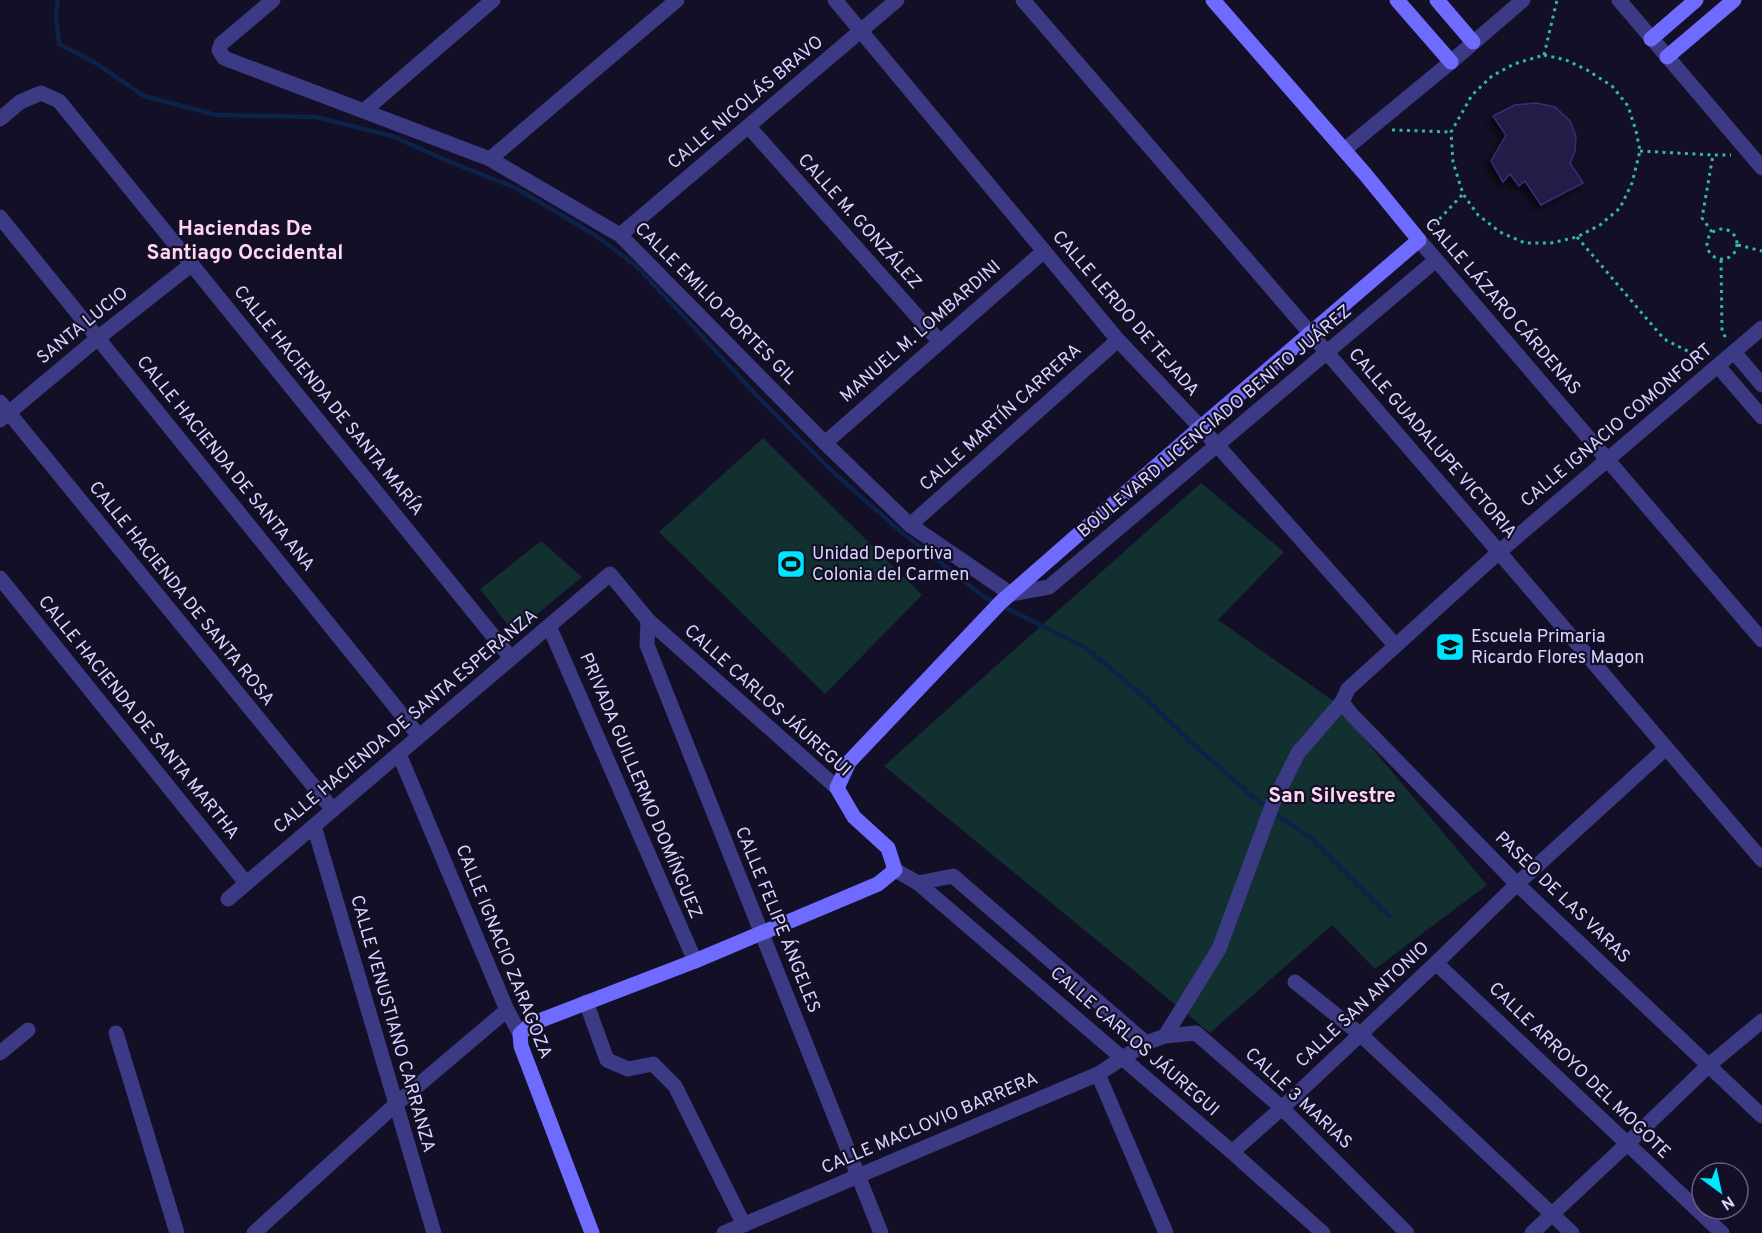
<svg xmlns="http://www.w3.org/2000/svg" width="1762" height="1233" font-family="Overpass,sans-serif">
<defs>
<filter id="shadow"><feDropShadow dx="-4.5" dy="4.5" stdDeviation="3" flood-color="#0009"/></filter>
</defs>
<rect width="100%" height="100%" fill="#130f26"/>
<g fill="#12302f">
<polygon points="763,438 922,595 825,694 659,532"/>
<polygon points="1201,483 1284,552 1218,620 1332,700 1487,885 1375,969 1332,925 1210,1033 884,766"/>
<polygon points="541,541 582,577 514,633 480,589"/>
</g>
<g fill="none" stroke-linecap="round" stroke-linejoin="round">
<polyline stroke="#0c2248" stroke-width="4.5" points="58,0 56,16 59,44 94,62 144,96 216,115 316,117 392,136 450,162 516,188 595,235 635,265 678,310 756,395 834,473 900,531 983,596 1086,648 1142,695 1195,746 1258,801 1312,839 1389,916"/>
</g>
<polygon fill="#241b47" stroke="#3b2d73" stroke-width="1.5" filter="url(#shadow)" points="1536,103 1555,107 1570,121 1576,136 1575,151 1570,163 1583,183 1541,205 1525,181 1519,186 1510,174 1503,182 1491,161 1506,135 1493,116 1515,105"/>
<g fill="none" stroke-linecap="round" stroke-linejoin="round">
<g stroke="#2fb8b0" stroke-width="3" stroke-dasharray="3 4.5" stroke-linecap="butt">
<polygon points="1544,55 1566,60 1587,70 1612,86 1628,106 1636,131 1640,151 1632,183 1620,208 1600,225 1577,237 1551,243 1525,243 1500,232 1478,215 1463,194 1453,162 1451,132 1472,95 1492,76 1514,64"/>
<polyline points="1544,55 1557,0"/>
<polyline points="1392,130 1451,132"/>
<polyline points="1640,151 1713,155 1731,155"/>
<circle cx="1722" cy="244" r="15"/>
<polyline points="1429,230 1463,194"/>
<polyline points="1712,232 1702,218 1713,155"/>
<polyline points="1577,237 1664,339 1703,359"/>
<polyline points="1738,245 1762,251"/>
<polyline points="1721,260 1722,331 1727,340"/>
</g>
<g stroke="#3d3a85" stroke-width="15">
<polyline points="273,0 221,44 219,50 224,58 490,159 620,235 825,443 910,525 1011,594 1049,587 1436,260"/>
<polyline points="835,0 1118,340 1217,445 1395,645"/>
<polyline points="1023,0 1499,552 1762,860"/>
<polyline points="1619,0 1762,168"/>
<polyline points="365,110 493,0"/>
<polyline points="0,119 20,102 41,93 59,101 511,658"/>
<polyline points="749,127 940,342"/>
<polyline points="1344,150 1451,62 1523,0"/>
<polyline points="490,159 677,0"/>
<polyline points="0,217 419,736"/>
<polyline points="620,235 897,0"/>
<polyline points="1419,240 1762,640"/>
<polyline points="1734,352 1762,385"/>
<polyline points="1718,366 1762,417"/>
<polyline points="0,402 333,810"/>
<polyline points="0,420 98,338 192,264"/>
<polyline points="825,443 1044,251"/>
<polyline points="910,525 1118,340"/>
<polyline points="0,578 246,883"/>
<polyline points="648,620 647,645 881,1233"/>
<polyline points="549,626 695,961"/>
<polyline points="1342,702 1352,715 1517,884 1762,1116"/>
<polyline points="399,754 507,1010 520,1034"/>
<polyline points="314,826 434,1233"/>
<polyline points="895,870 918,883 1232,1152 1323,1233"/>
<polyline points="918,883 953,876 1146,1043"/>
<polyline points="228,899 610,574 648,620 837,788"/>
<polyline points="1436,963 1722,1233"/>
<polyline points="1295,982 1360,1034 1572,1233"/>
<polyline points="586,1002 607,1060 628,1069 653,1064 675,1086 744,1225"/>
<polyline points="116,1033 177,1233"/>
<polyline points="1165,1036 1219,949 1273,803 1298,753 1342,702 1348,689 1499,552 1762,328"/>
<polyline points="0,1053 28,1030"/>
<polyline points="1098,1074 1166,1233"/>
<polyline points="1232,1152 1282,1108 1436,963 1517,884 1666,748"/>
<polyline points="254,1233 395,1105 507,1010"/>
<polyline points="724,1233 1098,1074 1146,1043 1165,1036 1196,1033 1282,1108 1407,1233"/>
<polyline points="1532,1233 1627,1144 1709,1065 1762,1021"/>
</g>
<g stroke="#6f6bff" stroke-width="15">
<polyline points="1397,0 1451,62"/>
<polyline points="1437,0 1473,42"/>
<polyline points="1651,39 1696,0"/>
<polyline points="1667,57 1734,0"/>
<polyline points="592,1233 521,1046 520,1034 531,1024 695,961 878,884 895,870 888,848 854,817 837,788 849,762 1001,602 1200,428 1419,240 1365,174 1213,0"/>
</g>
</g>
<defs>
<g id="stadium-square" transform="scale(1.5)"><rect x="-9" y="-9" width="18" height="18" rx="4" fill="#00e5ff" stroke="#130f26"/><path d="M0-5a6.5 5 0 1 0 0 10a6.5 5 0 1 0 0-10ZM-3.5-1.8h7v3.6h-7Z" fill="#111"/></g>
<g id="school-square" transform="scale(1.5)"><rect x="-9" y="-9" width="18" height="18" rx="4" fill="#00e5ff" stroke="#130f26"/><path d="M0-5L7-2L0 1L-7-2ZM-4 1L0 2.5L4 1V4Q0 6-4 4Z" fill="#111"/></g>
</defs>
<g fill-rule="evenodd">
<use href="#stadium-square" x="791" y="564"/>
<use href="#school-square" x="1450" y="647"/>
</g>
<g text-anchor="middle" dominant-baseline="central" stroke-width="4.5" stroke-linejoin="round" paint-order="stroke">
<g font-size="18" fill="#d9d4ff" stroke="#130f26">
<text transform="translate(746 103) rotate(-40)">CALLE NICOLÁS BRAVO</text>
<text transform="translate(859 222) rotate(48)">CALLE M. GONZÁLEZ</text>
<text transform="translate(715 304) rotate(45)">CALLE EMILIO PORTES GIL</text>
<text transform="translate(1502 307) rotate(49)">CALLE LÁZARO CÁRDENAS</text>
<text transform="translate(1125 314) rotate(49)">CALLE LERDO DE TEJADA</text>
<text transform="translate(83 326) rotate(-39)">SANTA LUCIO</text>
<text transform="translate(921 332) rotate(-41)">MANUEL M. LOMBARDINI</text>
<text transform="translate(328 401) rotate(51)">CALLE HACIENDA DE SANTA MARÍA</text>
<text transform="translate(1001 418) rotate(-42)">CALLE MARTÍN CARRERA</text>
<text transform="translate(1215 422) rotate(-40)">BOULEVARD LICENCIADO BENITO JUÁREZ</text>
<text transform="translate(1617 426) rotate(-40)">CALLE IGNACIO COMONFORT</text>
<text transform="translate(1432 444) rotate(49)">CALLE GUADALUPE VICTORIA</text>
<text transform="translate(225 464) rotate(51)">CALLE HACIENDA DE SANTA ANA</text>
<text transform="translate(181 594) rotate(51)">CALLE HACIENDA DE SANTA ROSA</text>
<text transform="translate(767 701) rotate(42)">CALLE CARLOS JÁUREGUI</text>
<text transform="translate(138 718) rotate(51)">CALLE HACIENDA DE SANTA MARTHA</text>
<text transform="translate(406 722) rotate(-40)">CALLE HACIENDA DE SANTA ESPERANZA</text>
<text transform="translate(640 786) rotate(67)">PRIVADA GUILLERMO DOMÍNGUEZ</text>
<text transform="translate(1562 898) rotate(44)">PASEO DE LAS VARAS</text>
<text transform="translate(777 920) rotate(68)">CALLE FELIPE ÁNGELES</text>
<text transform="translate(503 952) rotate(68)">CALLE IGNACIO ZARAGOZA</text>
<text transform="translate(1363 1005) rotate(-43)">CALLE SAN ANTONIO</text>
<text transform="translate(392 1024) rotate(74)">CALLE VENUSTIANO CARRANZA</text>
<text transform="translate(1134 1042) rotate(41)">CALLE CARLOS JÁUREGUI</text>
<text transform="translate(1579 1071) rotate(44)">CALLE ARROYO DEL MOGOTE</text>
<text transform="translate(1298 1099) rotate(43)">CALLE 3 MARIAS</text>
<text transform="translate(930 1124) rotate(-23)">CALLE MACLOVIO BARRERA</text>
</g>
<g font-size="18" fill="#d9d4ff" stroke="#130f26" text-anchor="start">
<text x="812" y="554">Unidad Deportiva<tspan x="812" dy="21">Colonia del Carmen</tspan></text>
<text x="1471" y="637">Escuela Primaria<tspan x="1471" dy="21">Ricardo Flores Magon</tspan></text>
</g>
<g font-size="21" font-weight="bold" fill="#ffd6f0" stroke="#130f26">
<text x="245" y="229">Haciendas De<tspan x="245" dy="24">Santiago Occidental</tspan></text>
<text x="1332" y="796">San Silvestre</text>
</g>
</g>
<g transform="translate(1720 1191) rotate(147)"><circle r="28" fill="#130f26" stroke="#625e7d" stroke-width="1.5"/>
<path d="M0-4.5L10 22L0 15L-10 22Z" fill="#00e5ff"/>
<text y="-9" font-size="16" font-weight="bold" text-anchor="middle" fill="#d9d4ff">N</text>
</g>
</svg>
